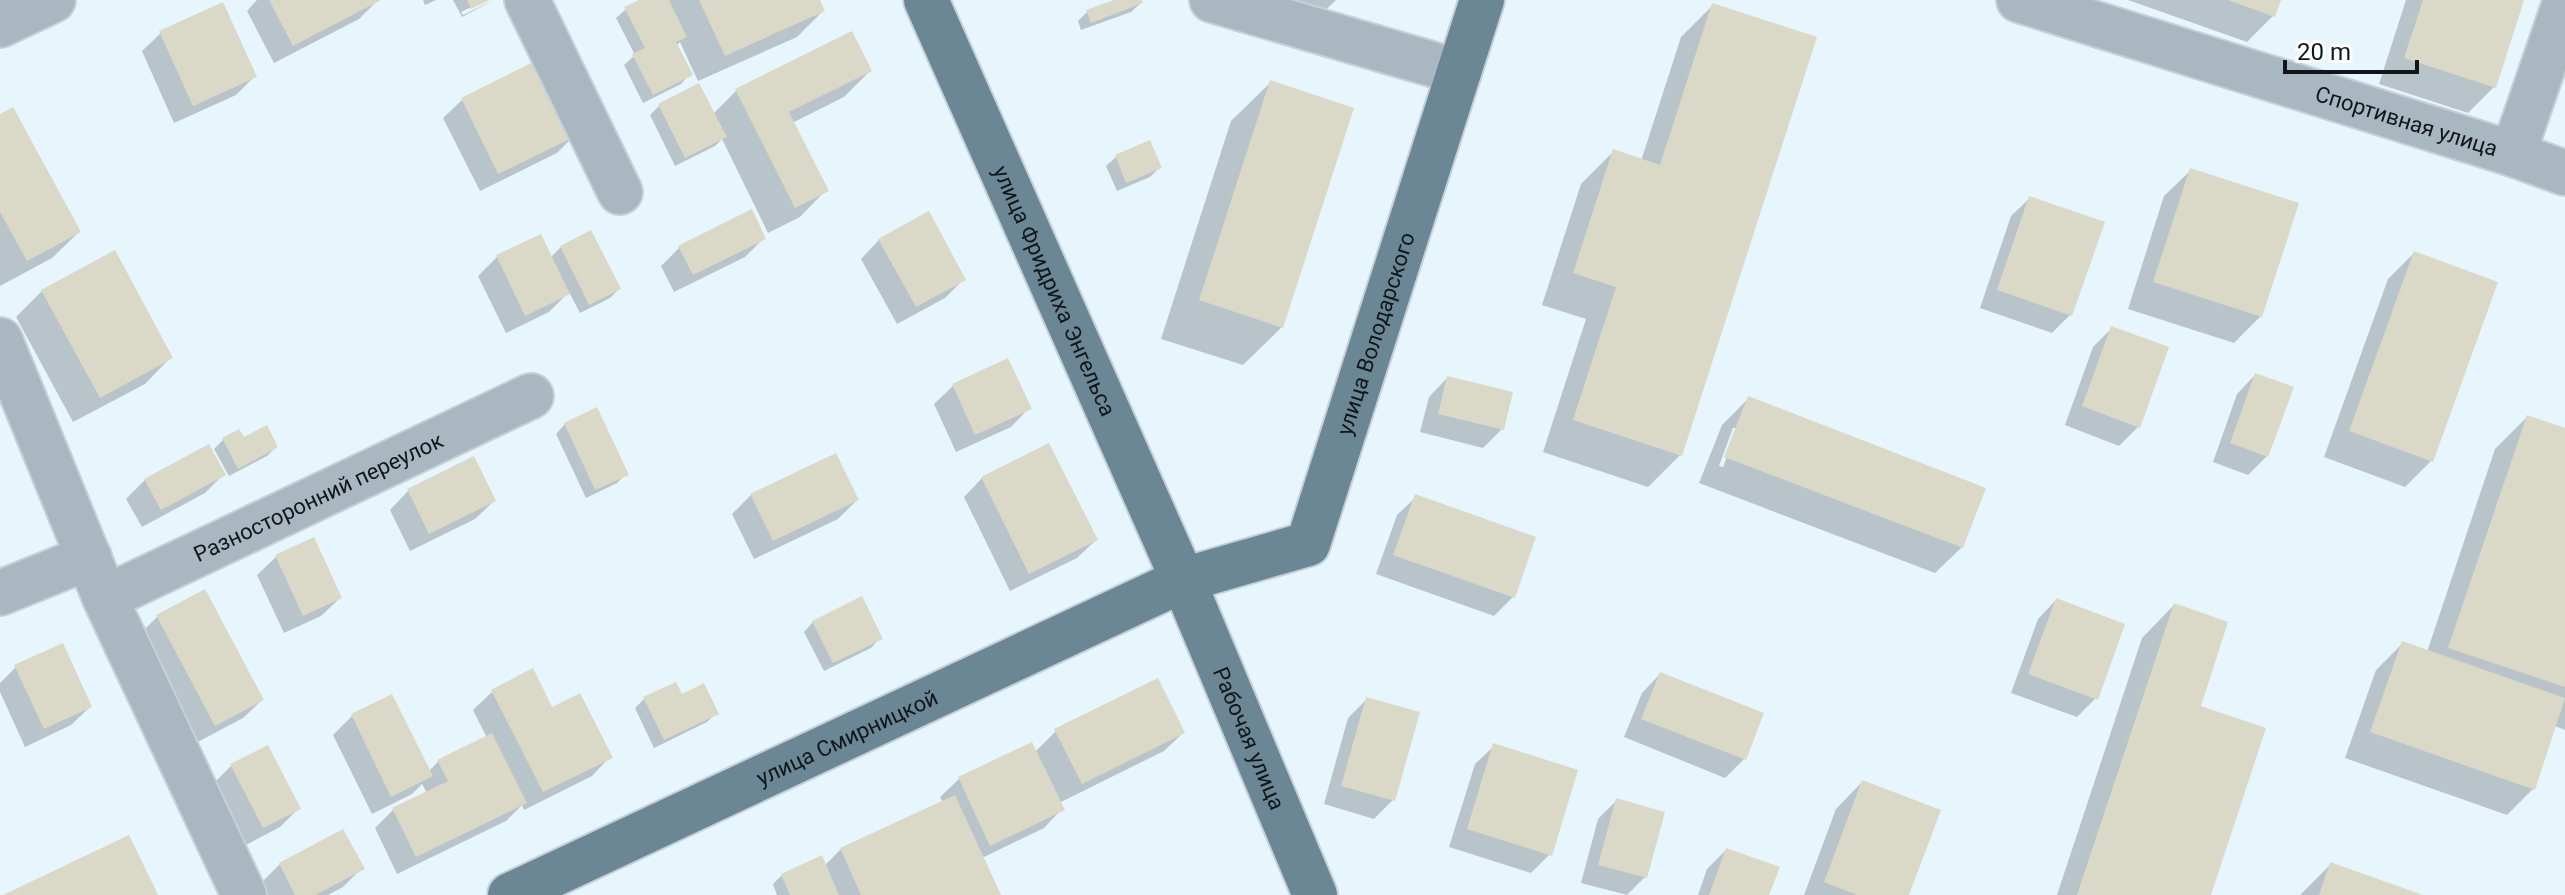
<svg xmlns="http://www.w3.org/2000/svg" width="2565" height="895" font-family="Roboto,sans-serif">
<rect width="100%" height="100%" fill="#e7f5fd"/>
<g fill="#0003" fill-rule="evenodd">
<polygon points="257,0 378,0 359,19 274,63 247,11"/>
<polygon points="423,0 436,0 425,5"/>
<polygon points="453,0 486,0 461,12 463,15 494,0 462,17"/>
<polygon points="643,0 818,0 823,11 797,37 698,81 680,42 676,46 690,74 681,84 643,103 624,65 635,55 616,18 626,9"/>
<polygon points="1119,0 1140,0 1141,3 1131,12 1081,30 1078,21 1087,12"/>
<polygon points="1198,0 1336,0 1304,31"/>
<polygon points="2128,0 2279,0 2273,16 2247,42"/>
<polygon points="2406,0 2522,0 2494,87 2468,113 2379,84"/>
<polygon points="1713,5 1680,455 1648,487 1543,452 1586,319 1542,305 1581,184 1613,152 1641,161 1681,37"/>
<polygon points="161,33 254,77 236,95 174,123 142,51"/>
<polygon points="870,71 844,97 792,123 826,190 800,217 768,233 722,139 715,146 675,166 650,115 659,106 699,86 713,114 737,90"/>
<polygon points="1270,83 1282,327 1243,365 1161,339 1231,121"/>
<polygon points="462,100 576,134 557,153 480,191 443,118"/>
<polygon points="0,116 79,232 52,258 0,286"/>
<polygon points="1149,143 1159,168 1150,177 1117,191 1106,166 1116,157"/>
<polygon points="2191,170 2261,316 2234,343 2128,309 2164,196"/>
<polygon points="2030,198 2070,315 2052,333 1980,308 2011,216"/>
<polygon points="764,238 745,257 674,292 661,266 679,248"/>
<polygon points="879,240 964,279 945,298 897,324 861,259"/>
<polygon points="561,247 619,289 610,298 580,313 569,292 549,312 506,333 478,276 497,257 550,258"/>
<polygon points="2414,253 2431,461 2405,487 2324,457 2388,279"/>
<polygon points="42,291 171,357 145,384 73,422 16,317"/>
<polygon points="2112,328 2167,348 2138,427 2119,446 2065,425 2093,347"/>
<polygon points="2255,375 2267,456 2248,475 2213,462 2237,394"/>
<polygon points="1447,378 1502,429 1483,448 1420,432 1429,397"/>
<polygon points="953,386 1029,408 1011,427 956,452 934,404"/>
<path d="M 1748,399 L 1962,547 L 1935,573 L 1699,483 L 1722,425 ZM 1733,428 L 1738,428 L 1723,467 L 1719,466 Z"/>
<polygon points="2527,417 2565,430 2565,730 2555,726 2533,789 2507,815 2345,758 2376,670 2403,643 2427,652 2495,449"/>
<polygon points="565,424 626,474 617,483 586,498 556,434"/>
<polygon points="224,439 243,440 276,447 267,456 229,476 214,449"/>
<polygon points="223,475 205,493 142,527 126,499 145,480"/>
<polygon points="982,478 1096,540 1077,558 1010,591 964,497"/>
<polygon points="408,491 494,501 475,519 410,551 390,510"/>
<polygon points="751,495 857,500 838,519 754,559 732,514"/>
<polygon points="1416,497 1534,538 1513,597 1494,616 1376,574 1397,515"/>
<polygon points="276,557 340,598 321,616 284,633 257,575"/>
<polygon points="2056,600 2096,698 2077,717 2011,693 2038,619"/>
<polygon points="2174,605 2198,707 2209,895 2057,895 2142,638"/>
<polygon points="158,616 262,700 243,718 196,743 139,635"/>
<polygon points="813,622 880,638 871,648 824,671 804,632"/>
<polygon points="16,667 90,707 71,725 25,747 0,692 0,683"/>
<polygon points="1660,674 1744,759 1725,778 1624,737 1642,693"/>
<polygon points="675,684 681,697 716,713 707,722 654,748 635,708 644,699"/>
<polygon points="492,692 551,710 610,757 592,776 524,810 522,805 506,821 397,874 375,828 393,810 427,793 422,784 412,794 372,814 333,735 352,716 391,697 428,772 438,762 487,738 473,710"/>
<polygon points="1367,699 1393,800 1374,819 1324,804 1348,718"/>
<polygon points="1056,731 1183,733 1164,751 1059,803 1062,809 1044,828 982,858 998,895 777,895 773,884 782,875 824,866 841,849 943,803 940,797 959,779 1031,744 1035,752"/>
<polygon points="1494,746 1550,854 1531,873 1449,847 1475,764"/>
<polygon points="267,748 299,808 280,827 244,846 212,785 231,766"/>
<polygon points="1862,782 1907,895 1804,895 1836,809"/>
<polygon points="1617,800 1645,877 1627,895 1581,883 1598,819"/>
<polygon points="1726,850 1767,895 1698,895 1707,869"/>
<polygon points="280,864 362,868 343,887 328,895 267,895 261,883"/>
<polygon points="2331,864 2418,895 2300,895"/>
</g>
<g fill="#dad8c7">
<polygon points="269,0 381,0 293,46"/>
<polygon points="467,0 490,0 471,9"/>
<polygon points="639,0 669,0 687,37 676,42 693,75 653,95 632,54 645,48 624,7"/>
<polygon points="699,0 820,0 825,11 725,56"/>
<polygon points="1114,0 1142,0 1143,3 1091,23 1086,10"/>
<polygon points="2228,0 2281,0 2275,17"/>
<polygon points="2423,0 2524,0 2496,88 2404,58"/>
<polygon points="223,2 257,77 193,106 159,31"/>
<polygon points="1712,3 1817,37 1682,456 1573,420 1616,287 1573,273 1613,149 1660,165"/>
<polygon points="852,31 872,71 789,112 829,191 795,208 735,89"/>
<polygon points="541,58 578,135 498,174 461,98"/>
<polygon points="1270,80 1354,108 1283,328 1199,300"/>
<polygon points="699,83 727,137 685,158 658,104"/>
<polygon points="13,107 81,232 27,261 0,212 0,114"/>
<polygon points="1150,140 1162,168 1126,183 1115,155"/>
<polygon points="2190,168 2299,203 2262,317 2153,282"/>
<polygon points="2029,196 2105,222 2072,316 1997,290"/>
<polygon points="752,209 766,239 693,275 678,246"/>
<polygon points="929,211 966,280 916,307 878,239"/>
<polygon points="591,230 621,289 589,305 560,246"/>
<polygon points="541,234 570,294 525,316 496,255"/>
<polygon points="115,250 173,358 100,398 41,290"/>
<polygon points="2414,251 2498,282 2433,462 2349,431"/>
<polygon points="2111,326 2169,347 2140,428 2082,406"/>
<polygon points="1008,358 1032,409 975,435 952,384"/>
<polygon points="2255,373 2294,387 2268,457 2230,443"/>
<polygon points="1447,376 1513,392 1504,430 1438,414"/>
<polygon points="1748,396 1986,488 1963,548 1724,457"/>
<polygon points="597,407 629,475 595,490 564,423"/>
<polygon points="2527,415 2565,428 2565,687 2448,648"/>
<polygon points="267,425 278,447 238,469 222,438 239,429 244,437"/>
<polygon points="1049,443 1098,540 1029,574 981,477"/>
<polygon points="209,444 226,475 161,510 144,479"/>
<polygon points="836,453 859,500 773,541 750,494"/>
<polygon points="474,456 496,501 429,534 407,489"/>
<polygon points="1415,494 1536,537 1515,598 1393,555"/>
<polygon points="314,537 342,598 303,616 275,555"/>
<polygon points="205,589 264,700 215,726 156,615"/>
<polygon points="862,596 883,639 833,663 812,621"/>
<polygon points="2056,598 2125,624 2098,700 2028,674"/>
<polygon points="2174,603 2228,622 2201,706 2266,728 2211,895 2077,895"/>
<polygon points="2402,641 2565,698 2535,790 2370,732"/>
<polygon points="63,643 92,707 44,729 14,665"/>
<polygon points="533,668 552,707 580,693 613,758 543,792 491,690"/>
<polygon points="1660,672 1764,713 1746,760 1641,719"/>
<polygon points="1158,678 1185,733 1082,784 1054,729"/>
<polygon points="676,682 682,694 704,683 719,714 664,740 643,697"/>
<polygon points="392,694 433,776 391,797 351,714"/>
<polygon points="1366,697 1420,712 1395,801 1341,786"/>
<polygon points="492,733 527,803 416,857 392,808 448,781 437,760"/>
<polygon points="1032,742 1065,810 990,846 958,777"/>
<polygon points="1493,743 1578,770 1552,856 1467,829"/>
<polygon points="268,745 301,809 263,828 230,764"/>
<polygon points="1862,780 1941,810 1909,895 1857,895 1824,882"/>
<polygon points="955,795 1001,895 861,895 840,848"/>
<polygon points="1616,798 1665,812 1647,878 1598,865"/>
<polygon points="343,829 365,869 315,895 295,895 279,863"/>
<polygon points="129,835 158,895 3,895"/>
<polygon points="1726,848 1780,867 1769,895 1709,895"/>
<polygon points="822,855 839,895 790,895 781,874"/>
<polygon points="2330,862 2423,895 2319,895"/>
</g>
<g fill="none" stroke-linecap="round" stroke-linejoin="round">
<g stroke="#c5d1d9" stroke-width="48">
<g id="minor">
<polyline points="527,0 620,192"/>
<polyline points="1212,0 1459,72"/>
<path id="s1" d="M 2019,0 L 2513,154 L 2565,173"/>
<polyline points="0,25 53,0"/>
<polyline points="2513,154 2565,3"/>
<polyline points="0,340 105,598 244,895"/>
<polyline points="0,593 89,557"/>
<path id="s2" d="M 105,598 L 531,396"/>
</g>
</g>
<g stroke="#c5d1d9" stroke-width="48">
<g id="major">
<path id="s3" d="M 926,0 L 1183,580 L 1315,895"/>
<path id="s4" d="M 510,895 L 1183,580 L 1308,544 L 1482,0"/>
</g>
</g>
<use href="#minor" stroke="#a9b8c0" stroke-width="44"/>
<use href="#major" stroke="#6b8695" stroke-width="44"/>
</g>
<g text-anchor="middle" dominant-baseline="central" stroke-width="7" stroke-linejoin="round" paint-order="stroke">
<g font-size="22" fill="#10161a" stroke="#fff">
<text stroke="none"><textPath href="#s1" startOffset="406">Спортивная улица</textPath></text>
<text stroke="none"><textPath href="#s3" startOffset="318">улица Фридриха Энгельса</textPath></text>
<text stroke="none"><textPath href="#s4" startOffset="1094">улица Володарского</textPath></text>
<text stroke="none"><textPath href="#s2" startOffset="236">Разносторонний переулок</textPath></text>
<text stroke="none"><textPath href="#s4" startOffset="372">улица Смирницкой</textPath></text>
<text stroke="none"><textPath href="#s3" startOffset="806">Рабочая улица</textPath></text>
</g>
</g>
<path d="M2285 60v12h132v-12" fill="none" stroke="#10161a" stroke-width="4"/>
<text x="2297" y="60" font-size="24" fill="#10161a" stroke="#ffffff" stroke-width="6" paint-order="stroke">20 m</text>
</svg>
